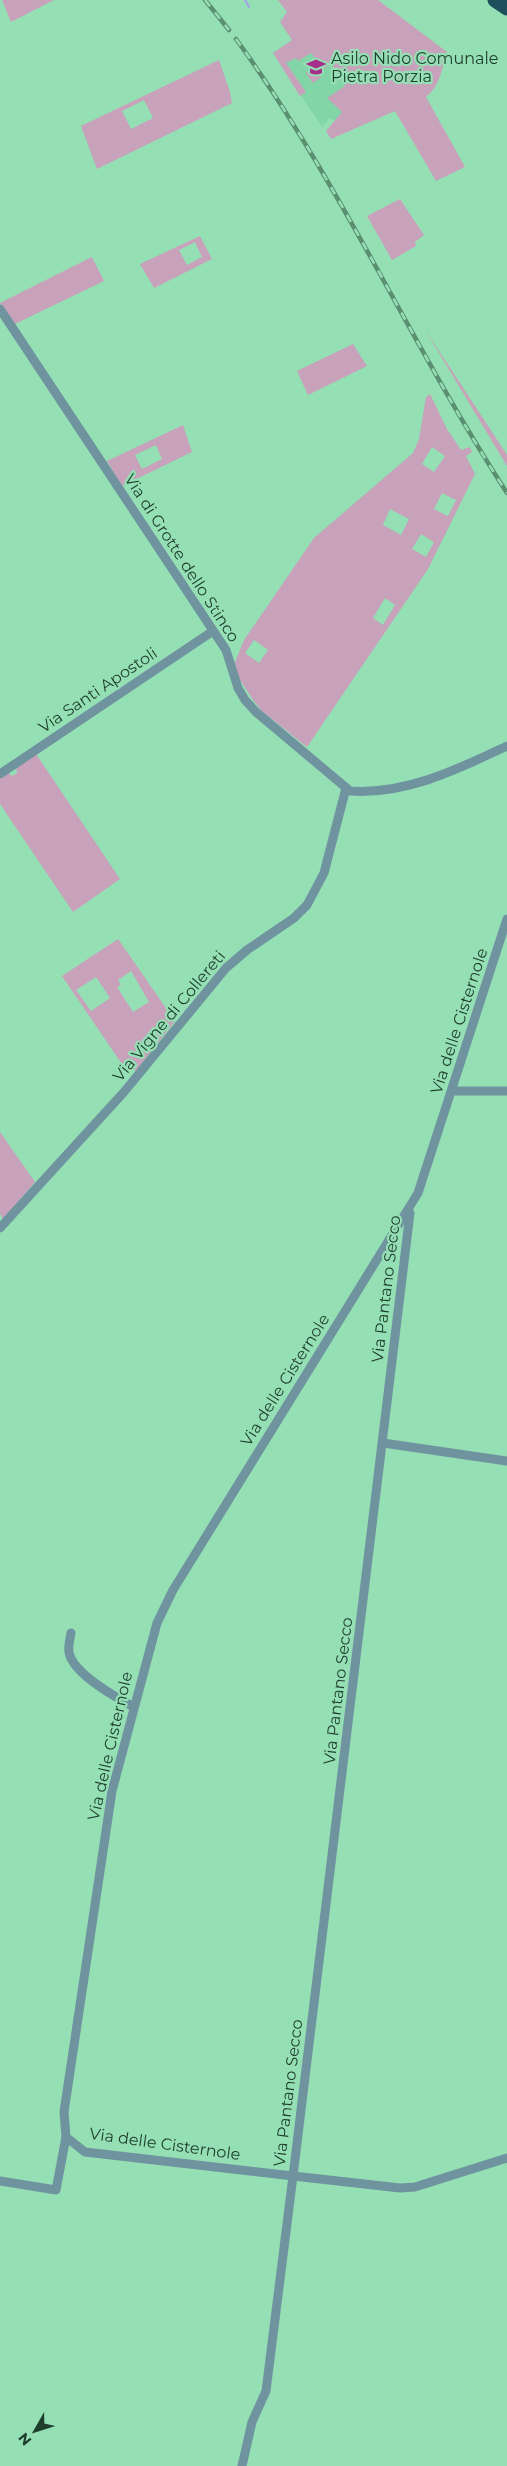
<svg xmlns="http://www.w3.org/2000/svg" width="507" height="2466" font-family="Montserrat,sans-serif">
<rect width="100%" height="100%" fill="#95dfb5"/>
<polygon fill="#82d5a7" points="285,16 367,80 335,121 330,118 322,127 273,53 292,40 280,22"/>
<g fill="#c8a1bb" fill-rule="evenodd">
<polygon points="2,0 54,0 11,22"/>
<path d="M 278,0 L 378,0 L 447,52 C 442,69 440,86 426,97 L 465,167 L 436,181 L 395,111 L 331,139 L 326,131 L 342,112 L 327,98 L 345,86 L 331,64 L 318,73 L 321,77 L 313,83 L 306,73 L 319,64 L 311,53 L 298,61 L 296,58 L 286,63 L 306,92 L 300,96 L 273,53 L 292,40 L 280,22 L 287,12 Z"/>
<path d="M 219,60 L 230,92 L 232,103 L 97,169 L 81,126 ZM 144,100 L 153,118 L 131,129 L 122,111 Z"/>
<polygon points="400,199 424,235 415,242 416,246 392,260 367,216"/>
<path d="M 200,236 L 212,259 L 154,288 L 140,264 ZM 195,242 L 202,257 L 187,265 L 179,250 Z"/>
<polygon points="92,257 104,281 15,324 0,303"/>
<polygon points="424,328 507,455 507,466"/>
<polygon points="353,344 367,366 308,395 297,371"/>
<path d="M 430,394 L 447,429 L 461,450 L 470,447 L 472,452 L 466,456 L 475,474 L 428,569 L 307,747 L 262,711 L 253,700 L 237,675 L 235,662 L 244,640 L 314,538 L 413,453 L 419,439 L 426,397 ZM 432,447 L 445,456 L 434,472 L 422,464 ZM 442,493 L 456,500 L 448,516 L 434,509 ZM 390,509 L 409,519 L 401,535 L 383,525 ZM 421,534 L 434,542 L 426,557 L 412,549 ZM 385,598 L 395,605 L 383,625 L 373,618 ZM 254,640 L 268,650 L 259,663 L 245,653 Z"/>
<path d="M 183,425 L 192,452 L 122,486 L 107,461 ZM 156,445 L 162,459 L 142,469 L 135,455 Z"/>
<polygon points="36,754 120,879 73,912 0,804 0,778 8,772 12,776 17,773 16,767"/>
<path d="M 118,939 L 175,1021 L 136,1071 L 130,1066 L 126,1070 L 62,976 ZM 131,971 L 149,1002 L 133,1012 L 117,987 L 121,985 L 118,980 ZM 96,977 L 110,998 L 91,1011 L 76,990 Z"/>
<polygon points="0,1132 35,1182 3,1219 0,1214"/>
</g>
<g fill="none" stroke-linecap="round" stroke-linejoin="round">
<polyline stroke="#a2a9e1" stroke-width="2.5" points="245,0 249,7"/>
<g stroke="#70949f" stroke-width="9">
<path d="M 0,309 L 226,650 L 238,688 L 245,700 L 256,712 L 350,791 C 406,795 458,769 507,746"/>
<polyline points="0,774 213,631"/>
<polyline points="452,1091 507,1091"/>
<polyline points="410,1213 293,2176 400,2188 415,2187 507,2158"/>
<polyline points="0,1228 124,1092 226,968 247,950 294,918 307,905 324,873 346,788"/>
<polyline points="383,1443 507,1461"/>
<path d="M 71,1633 C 70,1639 68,1646 69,1652 C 72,1673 117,1698 134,1707"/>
<polyline points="0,2181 56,2190 66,2137"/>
<polyline points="242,2466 252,2422 266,2391 293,2176 85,2152 66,2137 64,2112 112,1791 157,1623 173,1590 418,1193 507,919"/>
</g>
<polyline stroke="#1d4f5c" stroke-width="15" points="495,0 507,8"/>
<g stroke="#5a8f72" stroke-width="4.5">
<g id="rail">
<polyline points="205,0 229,30"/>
<path d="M 236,39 C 340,182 411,345 507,493"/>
</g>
</g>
<use href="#rail" stroke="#95dfb5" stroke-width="2.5" stroke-dasharray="8" stroke-linecap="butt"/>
</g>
<defs>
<g id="school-bare" transform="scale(1.5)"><path d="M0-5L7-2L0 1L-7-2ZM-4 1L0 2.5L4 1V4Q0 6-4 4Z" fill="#a5308a" stroke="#95dfb5" stroke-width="2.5" paint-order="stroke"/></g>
</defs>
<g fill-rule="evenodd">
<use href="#school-bare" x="316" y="67"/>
</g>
<g text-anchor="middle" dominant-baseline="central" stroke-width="4.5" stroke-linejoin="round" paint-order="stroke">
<g font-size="16" fill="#1e3d2c" stroke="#95dfb5" text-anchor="start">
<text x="331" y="58">Asilo Nido Comunale<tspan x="331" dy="18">Pietra Porzia</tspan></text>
</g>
<g font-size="16" fill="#1e3d2c" stroke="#95dfb5">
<text transform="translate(182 558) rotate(57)">Via di Grotte dello Stinco</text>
<text transform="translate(98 690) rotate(-34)">Via Santi Apostoli</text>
<text transform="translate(169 1016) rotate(-50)">Via Vigne di Collereti</text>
<text transform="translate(459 1021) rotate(-72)">Via delle Cisternole</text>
<text transform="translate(386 1289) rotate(-83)">Via Pantano Secco</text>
<text transform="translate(285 1380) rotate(-58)">Via delle Cisternole</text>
<text transform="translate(338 1691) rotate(-83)">Via Pantano Secco</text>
<text transform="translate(110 1746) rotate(-77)">Via delle Cisternole</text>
<text transform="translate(288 2093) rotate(-83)">Via Pantano Secco</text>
<text transform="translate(165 2144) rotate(8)">Via delle Cisternole</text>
</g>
</g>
<g transform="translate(35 2431) rotate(231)" stroke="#95dfb5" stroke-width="4" paint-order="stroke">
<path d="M0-4L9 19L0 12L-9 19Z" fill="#1e3d2c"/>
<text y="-8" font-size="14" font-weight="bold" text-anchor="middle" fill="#1e3d2c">N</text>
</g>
</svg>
